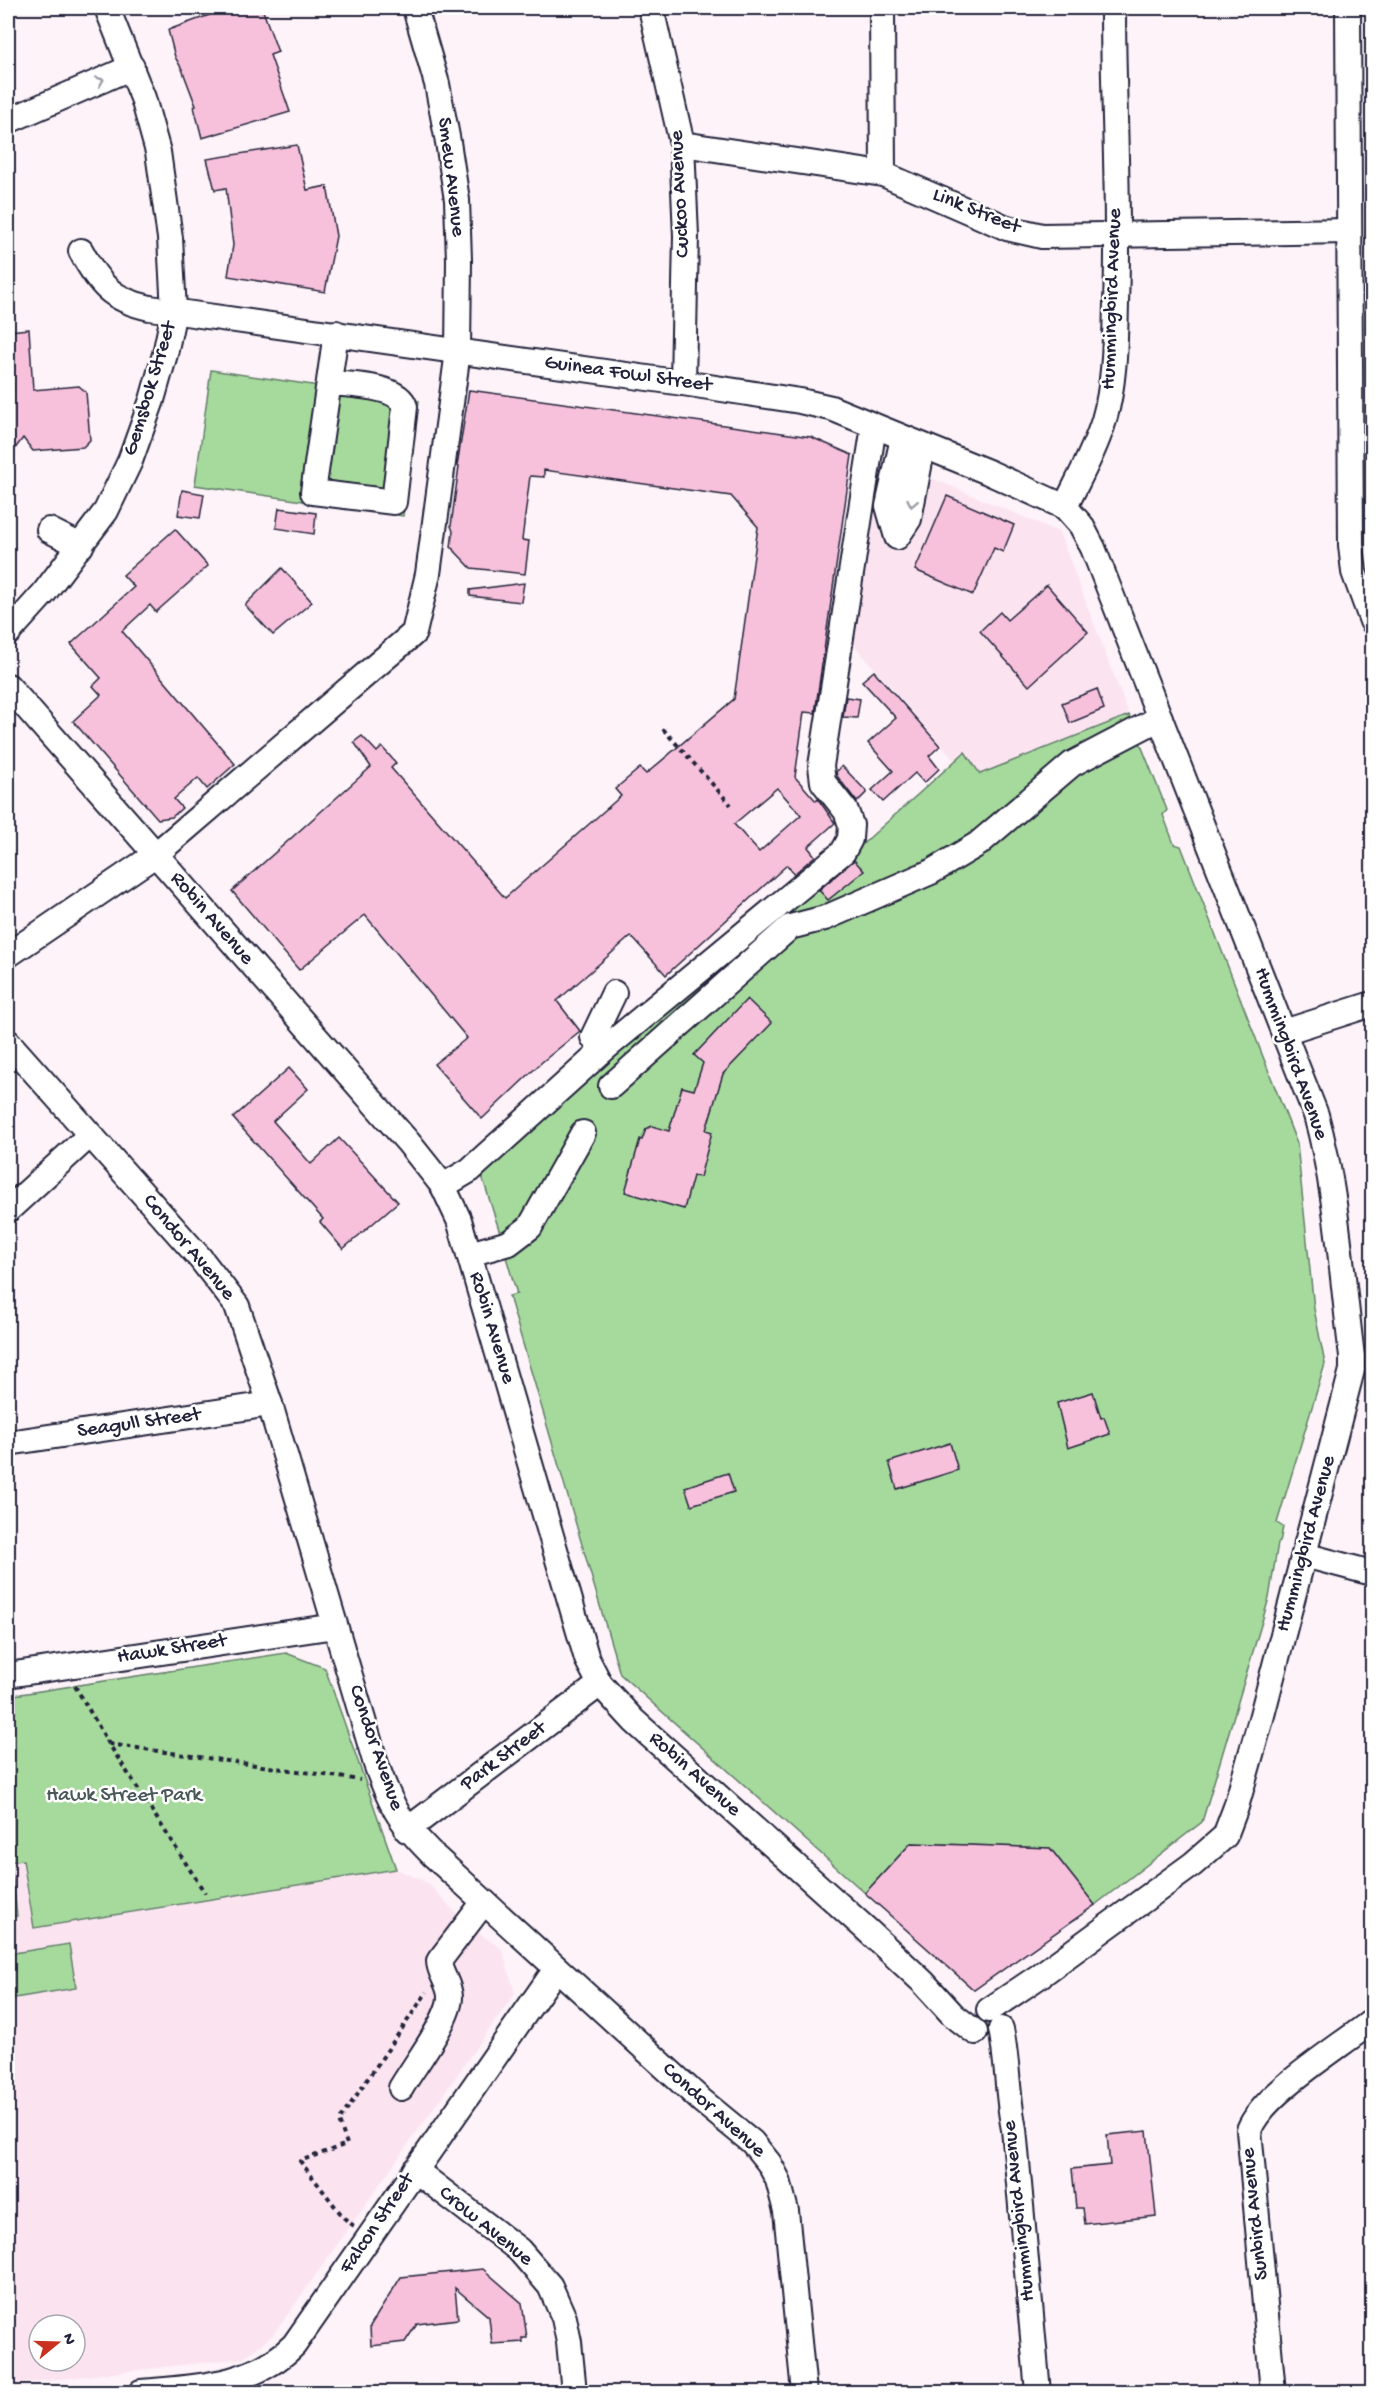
<svg xmlns="http://www.w3.org/2000/svg" width="1380" height="2400" font-family="'Gochi Hand',sans-serif">
<rect width="100%" height="100%" fill="#fdf3f8"/>
<filter id="ink" filterUnits="userSpaceOnUse"><feTurbulence type="fractalNoise" baseFrequency=".0167" numOctaves="2"/><feDisplacementMap in="SourceGraphic" scale="12" xChannelSelector="R" yChannelSelector="G"/><feConvolveMatrix kernelMatrix="1 2 1 2 8 2 1 2 1" color-interpolation-filters="sRGB"/></filter>
<g filter="url(#ink)">
<g fill="#fbe4f0" fill-rule="evenodd">
<polygon points="878,475 916,481 934,479 1059,532 1129,715 980,774 965,753 955,761 853,644"/>
<path d="M 23,1860 L 34,1927 L 396,1869 L 428,1883 L 467,1925 L 502,1949 L 515,1993 L 274,2334 L 244,2358 L 8,2385 L 8,1862 ZM 39,2325 L 75,2325 L 75,2361 L 39,2361 Z"/>
</g>
<g fill="#a6da9d" stroke="#647e6c" stroke-width="1.5">
<polygon points="211,370 419,401 403,516 195,485"/>
<polygon points="1129,715 1167,810 1163,815 1174,844 1181,846 1297,1144 1314,1309 1325,1364 1277,1523 1283,1527 1280,1542 1278,1543 1269,1598 1202,1822 1095,1905 1050,1848 911,1843 865,1893 620,1674 509,1296 517,1294 506,1257 511,1250 500,1233 481,1173 736,952 797,903 965,752 980,774"/>
<polygon points="286,1653 325,1668 396,1869 34,1928 23,1860 8,1862 8,1696"/>
<polygon points="12,1872 17,1916 8,1917 8,1873"/>
<polygon points="69,1944 76,1988 8,1999 8,1954"/>
</g>
<g fill="#f7c1dc" stroke="#22223b" stroke-width="1.5" fill-rule="evenodd">
<polygon points="229,8 262,8 278,52 270,55 290,112 202,138 194,107 196,106 182,69 175,57 168,30"/>
<polygon points="297,145 307,190 327,186 336,236 325,292 228,276 233,245 226,188 215,190 207,159"/>
<polygon points="29,329 33,390 79,386 86,392 90,440 83,447 33,451 23,438 8,458 8,392 13,392 9,331"/>
<path d="M 469,390 L 811,437 L 852,455 L 815,713 L 804,712 L 795,777 L 816,801 L 818,799 L 835,823 L 808,847 L 815,856 L 794,874 L 787,865 L 666,975 L 631,936 L 557,1001 L 580,1031 L 542,1062 L 482,1119 L 434,1064 L 467,1038 L 365,915 L 299,970 L 232,891 L 371,767 L 354,742 L 362,736 L 377,752 L 382,747 L 396,763 L 391,768 L 505,898 L 621,796 L 615,789 L 640,768 L 646,774 L 734,699 L 758,527 L 731,496 L 544,470 L 544,477 L 530,476 L 522,540 L 529,541 L 525,574 L 471,568 L 451,547 L 453,531 L 451,526 L 459,466 L 457,466 ZM 777,788 L 801,815 L 759,852 L 734,824 Z"/>
<polygon points="182,490 204,494 200,518 178,515"/>
<polygon points="947,496 1014,525 1003,552 994,548 973,595 915,570"/>
<polygon points="279,508 316,513 314,534 276,528"/>
<polygon points="175,529 208,566 156,612 150,605 122,631 235,764 207,789 198,778 174,799 182,808 172,817 158,819 73,721 101,695 93,686 101,678 71,644 134,587 123,575"/>
<polygon points="282,568 312,602 273,635 245,605"/>
<polygon points="524,583 521,602 470,596 470,590"/>
<polygon points="1047,585 1088,632 1029,686 980,631 1000,612 1007,620"/>
<polygon points="874,671 940,746 929,756 939,769 924,783 915,773 883,802 872,790 893,771 868,743 896,718 862,681"/>
<polygon points="1097,689 1104,709 1070,723 1062,703"/>
<polygon points="846,697 860,699 857,718 843,717"/>
<polygon points="842,766 867,792 857,802 837,776 836,772"/>
<polygon points="854,860 864,871 828,900 819,890"/>
<polygon points="747,999 772,1023 723,1074 706,1130 712,1132 700,1177 693,1176 684,1209 625,1192 640,1139 642,1140 646,1129 652,1126 669,1131 682,1087 694,1090 703,1063 694,1055"/>
<polygon points="289,1068 308,1089 273,1121 311,1164 339,1138 398,1202 343,1249 320,1222 323,1219 233,1118"/>
<polygon points="1093,1392 1101,1418 1104,1417 1110,1434 1068,1448 1057,1403"/>
<polygon points="950,1443 958,1470 897,1489 889,1462"/>
<polygon points="728,1473 734,1492 691,1505 685,1487"/>
<polygon points="911,1843 1050,1848 1095,1905 974,1990 865,1893"/>
<polygon points="1147,2131 1156,2216 1085,2224 1083,2208 1076,2208 1072,2169 1110,2165 1107,2135"/>
<polygon points="483,2269 522,2303 527,2338 522,2338 523,2342 492,2344 489,2317 455,2288 458,2319 417,2324 405,2342 371,2346 370,2326 401,2277"/>
</g>
<g fill="none" stroke-linecap="round" stroke-linejoin="round">
<g stroke="#22223b" stroke-width="28">
<g id="minor">
<polyline points="651,8 682,144 686,236 683,383"/>
<polyline points="882,8 883,174"/>
<polyline points="1348,8 1351,545 1354,572 1372,621"/>
<polyline points="8,121 132,67"/>
<polyline points="682,144 883,174 1007,228 1042,236 1348,231"/>
<path d="M 81,251 C 99,285 112,300 150,308 L 683,383 L 800,401 L 831,408 L 988,472 L 1065,507 L 1081,525 L 1093,548 L 1316,1115 C 1337,1190 1342,1279 1352,1356 L 1352,1370 L 1261,1719 L 1236,1807 L 1225,1836 L 1193,1864 L 1038,1977 L 989,2010"/>
<path d="M 330,383 C 350,385 399,385 405,407 L 394,502 L 313,492 L 336,333"/>
<polyline points="903,438 888,506 897,537 909,519 923,446"/>
<path d="M 1065,507 C 1079,478 1095,450 1104,420 C 1115,382 1115,341 1116,303 C 1120,204 1113,106 1113,8"/>
<polyline points="49,530 81,546"/>
<polyline points="8,633 44,593 106,511 130,461 152,400 165,354 174,311 170,238 158,152 143,98 107,8"/>
<polyline points="8,686 408,1142 443,1186 459,1220 587,1659 600,1684 634,1721 866,1929 923,1982 953,2015 975,2032"/>
<polyline points="8,955 155,855 414,633 428,574 458,351 459,260 457,200 448,142 437,84 415,8"/>
<polyline points="1284,1032 1372,1004"/>
<path d="M 8,1042 L 200,1258 L 237,1306 L 270,1404 L 376,1764 C 392,1809 400,1822 434,1856 L 702,2101 L 752,2142 L 769,2163 L 778,2180 L 786,2211 L 804,2392"/>
<polyline points="602,1051 843,852 850,839 851,825 846,811 823,782 821,766 874,426"/>
<polyline points="611,1086 790,927 825,918 931,872 978,844 1072,764 1160,718"/>
<polyline points="443,1186 470,1170 602,1051 593,1037 614,993"/>
<polyline points="8,1210 90,1135"/>
<polyline points="469,1254 509,1243 530,1227 583,1133"/>
<polyline points="8,1443 270,1404"/>
<polyline points="1304,1555 1372,1573"/>
<polyline points="8,1675 335,1626"/>
<polyline points="407,1830 600,1684"/>
<path d="M 1001,2029 C 1008,2063 1007,2096 1014,2129 L 1038,2392"/>
<path d="M 401,2088 C 413,2067 450,2019 450,1997 C 450,1984 439,1973 439,1961 L 484,1902"/>
<polyline points="415,2170 519,2250 550,2286 564,2318 569,2342 574,2392"/>
<path d="M 141,2392 C 196,2387 253,2386 294,2345 L 556,1969"/>
<path d="M 1273,2392 L 1249,2130 C 1263,2093 1340,2047 1372,2021"/>
</g>
</g>
<g stroke="#22223b" stroke-width="4" stroke-dasharray="4.5 4.5" stroke-linecap="butt">
<polyline points="663,729 731,805"/>
<polyline points="75,1686 109,1744 205,1893"/>
<polyline points="109,1744 360,1780"/>
<polyline points="354,2226 344,2218 300,2161 347,2144 339,2121 427,1992"/>
</g>
<use href="#minor" stroke="#fff" stroke-width="24"/>
</g>
<defs><path id="oneway-chevron" d="M-2-3.5L2.5 0L-2 3.5" fill="none" stroke-width="1.6" stroke-linecap="round" stroke-linejoin="round" transform="scale(1.5)"/></defs>
<g stroke="#9c9ca7">
<use href="#oneway-chevron" transform="translate(100 81) rotate(-23)"/>
<use href="#oneway-chevron" transform="translate(912 503) rotate(101)"/>
</g>
</g>
<g text-anchor="middle" dominant-baseline="central" stroke-width="5" stroke-linejoin="round" paint-order="stroke">
<g font-size="21" fill="#22223b" stroke="#fff">
<text transform="translate(450 177) rotate(83)">Smew Avenue</text>
<text transform="translate(681 194) rotate(-93)">Cuckoo Avenue</text>
<text transform="translate(976 212) rotate(22)">Link Street</text>
<text transform="translate(1113 299) rotate(-88)">Hummingbird Avenue</text>
<text transform="translate(628 375) rotate(8)">Guinea Fowl Street</text>
<text transform="translate(151 389) rotate(-73)">Gemsbok Street</text>
<text transform="translate(211 919) rotate(49)">Robin Avenue</text>
<text transform="translate(1290 1054) rotate(70)">Hummingbird Avenue</text>
<text transform="translate(188 1248) rotate(50)">Condor Avenue</text>
<text transform="translate(491 1328) rotate(73)">Robin Avenue</text>
<text transform="translate(139 1424) rotate(-8)">Seagull Street</text>
<text transform="translate(1307 1544) rotate(-75)">Hummingbird Avenue</text>
<text transform="translate(172 1650) rotate(-9)">Hawk Street</text>
<text transform="translate(375 1748) rotate(71)">Condor Avenue</text>
<text transform="translate(504 1757) rotate(-37)">Park Street</text>
<text transform="translate(694 1775) rotate(42)">Robin Avenue</text>
<text transform="translate(713 2111) rotate(42)">Condor Avenue</text>
<text transform="translate(1020 2211) rotate(-96)">Hummingbird Avenue</text>
<text transform="translate(1256 2214) rotate(-96)">Sunbird Avenue</text>
<text transform="translate(378 2224) rotate(-56)">Falcon Street</text>
<text transform="translate(485 2227) rotate(39)">Crow Avenue</text>
</g>
<g font-size="21" fill="#4a5958" stroke="#fff">
<text x="124" y="1796">Hawk Street Park</text>
</g>
</g>
<rect width="1380" height="2400" fill="none" stroke="#fff" stroke-width="30"/>
<rect x="15" y="15" width="1350" height="2370" fill="none" stroke="#22223b" stroke-width="2" filter="url(#ink)"/>
<g transform="translate(57 2343) rotate(71)"><circle r="28" fill="#ffffff" stroke="#a7a7b1" stroke-width="1.5"/>
<path d="M0-4.5L10 22L0 15L-10 22Z" fill="#c8321e"/>
<text y="-9" font-size="16" font-weight="bold" text-anchor="middle" fill="#22223b">N</text>
</g>
</svg>
